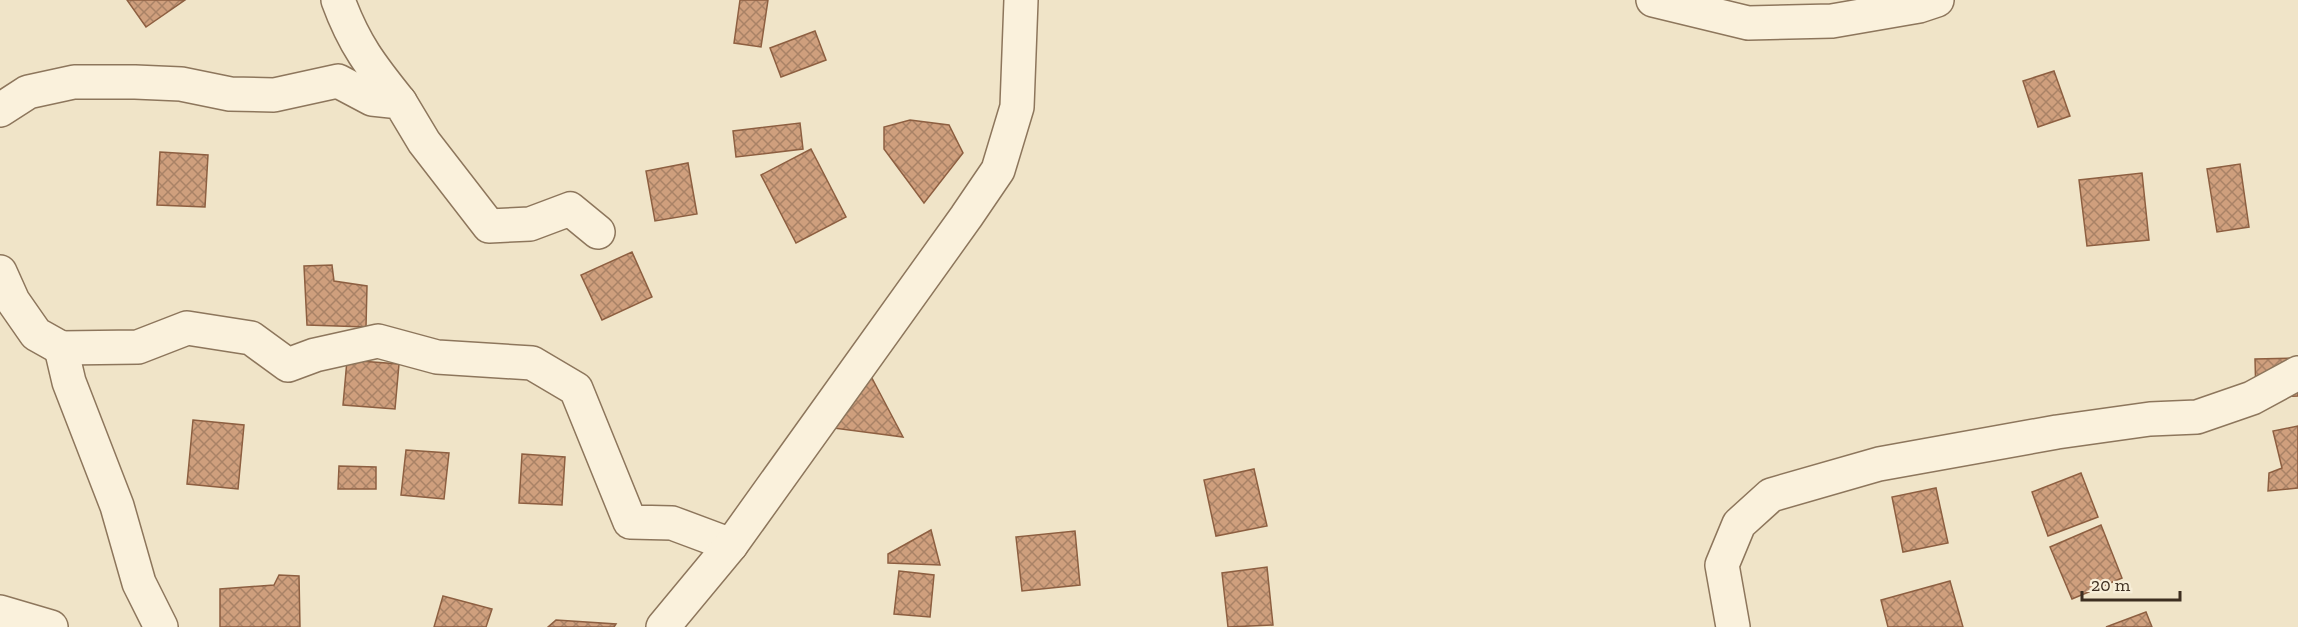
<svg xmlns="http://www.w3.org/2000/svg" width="2298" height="627" font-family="'Zilla Slab',serif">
<defs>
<pattern id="building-cross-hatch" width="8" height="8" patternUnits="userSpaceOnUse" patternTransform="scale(1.5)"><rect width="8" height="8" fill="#cf9f7d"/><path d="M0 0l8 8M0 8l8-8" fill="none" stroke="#a98266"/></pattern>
</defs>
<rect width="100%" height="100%" fill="#f0e4c8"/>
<g fill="url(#building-cross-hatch)" stroke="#8d5f41" stroke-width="1.5">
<polygon points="127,0 185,0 146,27"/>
<polygon points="740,0 768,0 761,47 734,43"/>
<polygon points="815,31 826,60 781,77 770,48"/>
<polygon points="2054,71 2070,116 2038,127 2023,81"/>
<polygon points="910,120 949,125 963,153 924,203 884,149 884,127"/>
<polygon points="800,123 803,149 736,157 733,131"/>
<polygon points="811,149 846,217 796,243 761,175"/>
<polygon points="160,152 208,155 205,207 157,205"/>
<polygon points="688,163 697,214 655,221 646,171"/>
<polygon points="2240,164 2249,227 2217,232 2207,169"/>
<polygon points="2142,173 2149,240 2087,246 2079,180"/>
<polygon points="632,252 652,297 602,320 581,275"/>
<polygon points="332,265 334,281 367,286 366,327 307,325 304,266"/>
<polygon points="2298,358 2298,396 2256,398 2255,359"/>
<polygon points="347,360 399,364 395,409 343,405"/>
<polygon points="864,363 903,437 818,426"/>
<polygon points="193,420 244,425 238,489 187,484"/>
<polygon points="2298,426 2298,488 2268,491 2269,473 2282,468 2273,431"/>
<polygon points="406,450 449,453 444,499 401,495"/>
<polygon points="522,454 565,457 562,505 519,503"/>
<polygon points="339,466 376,467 376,489 338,489"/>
<polygon points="1254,469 1267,526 1216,536 1204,480"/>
<polygon points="2081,473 2098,517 2048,536 2032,492"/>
<polygon points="1936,488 1948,543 1903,552 1892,497"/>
<polygon points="2101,525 2122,578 2072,599 2050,547"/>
<polygon points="931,530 940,565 888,563 888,554"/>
<polygon points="1075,531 1080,585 1022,591 1016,537"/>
<polygon points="1267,567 1273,625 1228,627 1222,573"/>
<polygon points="899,571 934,575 930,617 894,614"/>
<polygon points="279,575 299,576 300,627 220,627 220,589 274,585"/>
<polygon points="1950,581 1963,627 1888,627 1881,600"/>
<polygon points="443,596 492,609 486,627 434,627"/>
<polygon points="2146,612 2152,627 2106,627"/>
<polygon points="556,620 616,624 614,627 548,627"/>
</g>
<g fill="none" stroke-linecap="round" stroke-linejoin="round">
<g stroke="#8d765c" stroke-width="36">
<g id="minor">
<path d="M 338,0 C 354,44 371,66 400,102"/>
<polyline points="1653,0 1748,23 1832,21 1919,6 1937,0"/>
<polyline points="0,110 28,92 74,82 135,82 181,84 230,94 274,95 338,81 372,99 400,102 424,142 489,226 530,224 570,209 598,232"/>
<polyline points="0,272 13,301 36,334 61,348"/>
<polyline points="0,612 51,627"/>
<polyline points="161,627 139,583 117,506 69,382 61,348 138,347 187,328 251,338 288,365 315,355 378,341 437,357 532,363 576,389 630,522 672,523 731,545"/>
<polyline points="663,627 731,545 966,217 998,170 1017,107 1021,0"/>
<polyline points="1733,627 1722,565 1739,524 1771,495 1879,464 2057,432 2150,419 2197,417 2252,398 2298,373"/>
</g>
</g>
<use href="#minor" stroke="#faf1dc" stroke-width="33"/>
</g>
<path d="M2082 591v9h98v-9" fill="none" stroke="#3d2e20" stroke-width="3"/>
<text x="2091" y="591" font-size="18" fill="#3d2e20" stroke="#f7eed8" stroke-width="4.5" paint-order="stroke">20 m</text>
</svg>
